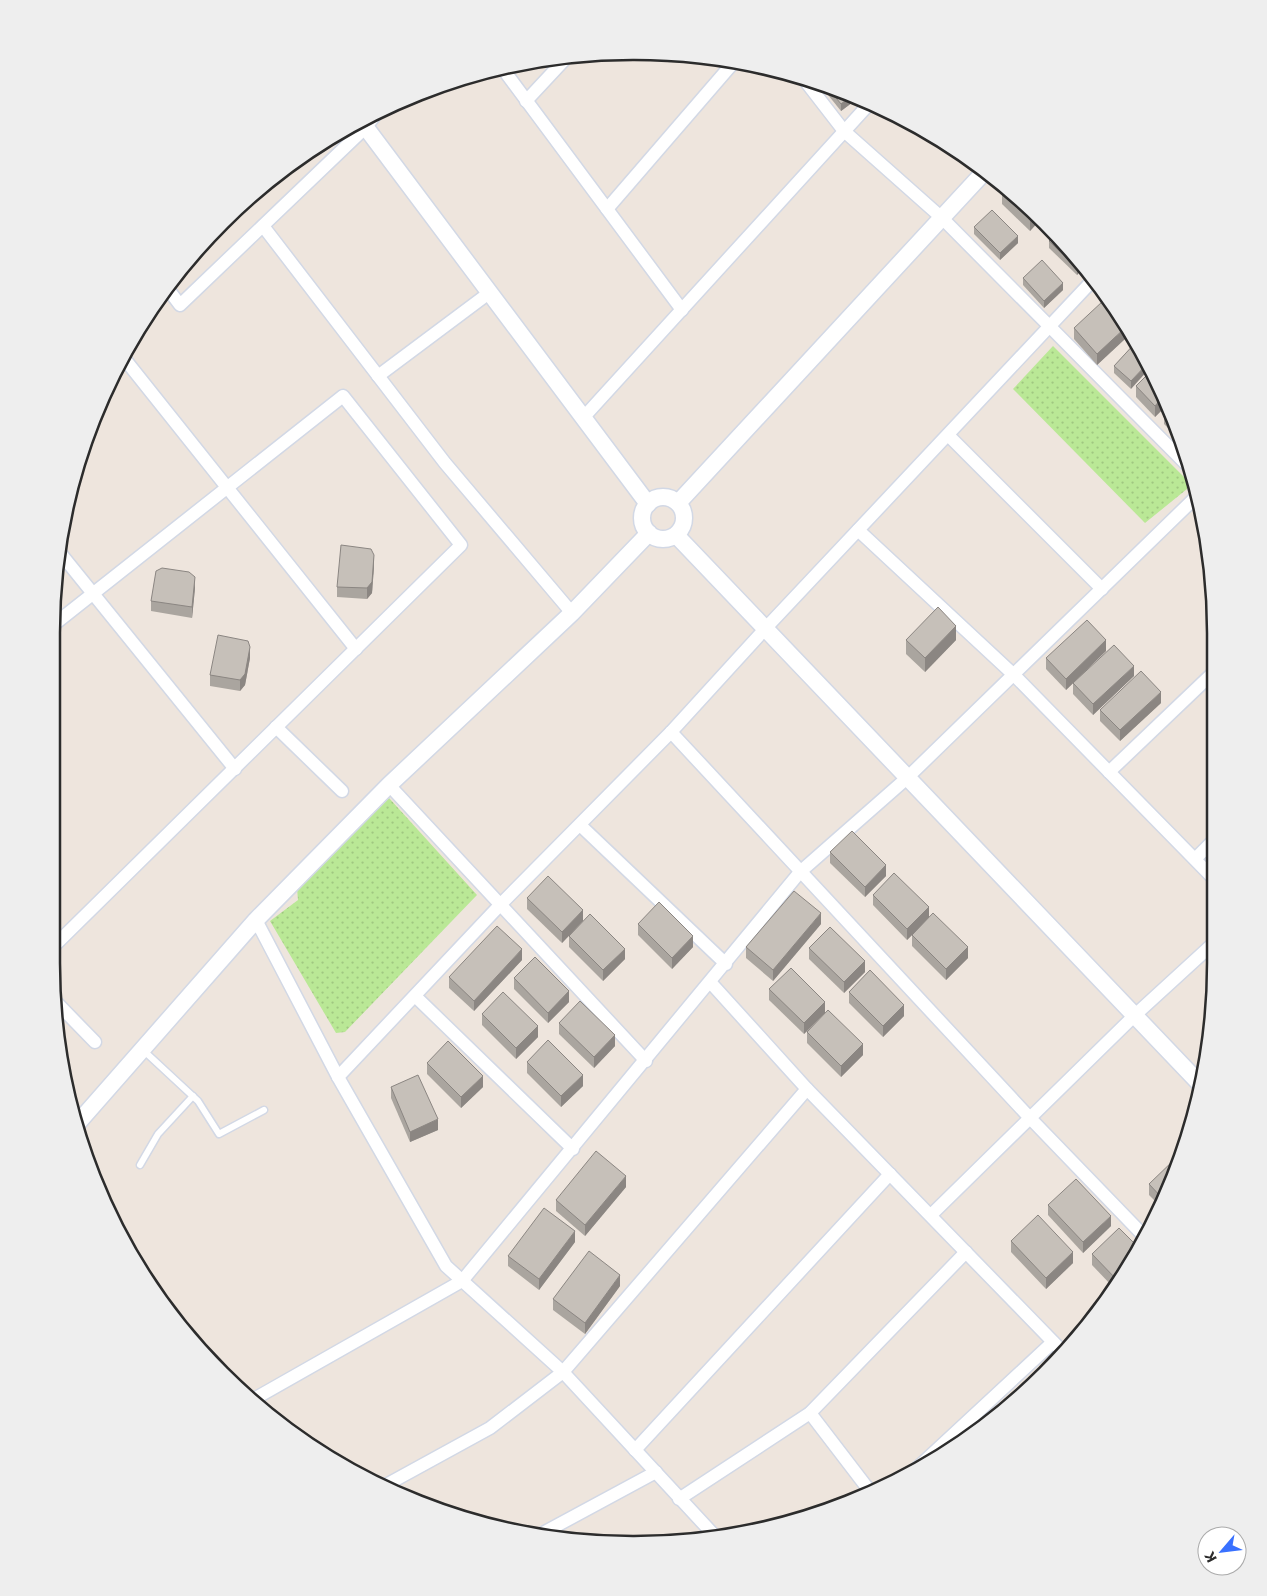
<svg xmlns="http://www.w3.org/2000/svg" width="1267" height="1596" font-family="Commissioner,sans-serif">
<defs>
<pattern id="park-dots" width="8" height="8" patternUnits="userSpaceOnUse" patternTransform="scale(1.25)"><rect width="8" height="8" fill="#bae896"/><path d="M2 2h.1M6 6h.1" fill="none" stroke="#a0c781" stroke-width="1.8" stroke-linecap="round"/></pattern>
</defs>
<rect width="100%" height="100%" fill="#eee5dd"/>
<g fill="url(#park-dots)">
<polygon points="1053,346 1188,481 1187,489 1145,523 1013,389"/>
<polygon points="389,798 477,895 345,1032 336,1033 270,921 298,900 297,888"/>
</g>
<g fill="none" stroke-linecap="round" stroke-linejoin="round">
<g stroke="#d2d8e5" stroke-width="9">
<g id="lane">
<polyline points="143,1050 198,1101 219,1134 264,1110"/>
<polyline points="140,1165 158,1134 193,1096"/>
</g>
</g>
<g stroke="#d2d8e5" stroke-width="15">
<g id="street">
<polyline points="503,69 682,310"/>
<polyline points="803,78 844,131 942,218 1189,467"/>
<polyline points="526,101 568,56"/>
<polyline points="607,209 733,63"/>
<polyline points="263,226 445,463 572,613"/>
<polyline points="168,289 180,305 365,128 376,114"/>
<polyline points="123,357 356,649"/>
<polyline points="378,376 489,293"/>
<polyline points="583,418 870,103"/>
<polyline points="948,435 1102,589"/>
<polyline points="858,530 1014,675 1215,880"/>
<polyline points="61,554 235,769"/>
<polyline points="276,727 342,791"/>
<polyline points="671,732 1030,1118 1143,1235"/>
<polyline points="1109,772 1215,671"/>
<polyline points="389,785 646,1061"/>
<polyline points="580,825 726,964"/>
<polyline points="1195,859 1215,839"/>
<polyline points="256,920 338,1077 446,1266 563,1372 713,1534"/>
<polyline points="51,949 461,545 343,396 52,626"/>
<polyline points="711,983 807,1089 1063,1352"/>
<polyline points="415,996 573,1149"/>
<polyline points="56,1002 95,1042"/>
<polyline points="338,1077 500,905 671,732 764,630 1093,280"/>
<polyline points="931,1215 1134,1016 1216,941"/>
<polyline points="254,1399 462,1281 800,872 907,778 1198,495"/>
<polyline points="810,1413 869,1490"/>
<polyline points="635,1450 890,1174"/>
<polyline points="914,1471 1053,1342"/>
<polyline points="386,1485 490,1428 563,1372 807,1089"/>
<polyline points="679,1499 810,1413 966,1252"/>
<polyline points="543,1533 656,1472"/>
</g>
</g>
<g stroke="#d2d8e5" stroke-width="19">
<g id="secondary">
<polyline points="361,121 648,504"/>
<circle cx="663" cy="518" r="21"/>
<polyline points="678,503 986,170"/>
<polyline points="676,535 1202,1086"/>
<polyline points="76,1125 256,920 389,785 572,613 649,533"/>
</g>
</g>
<use href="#lane" stroke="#fff" stroke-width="6"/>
<use href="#street" stroke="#fff" stroke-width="12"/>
<use href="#secondary" stroke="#fff" stroke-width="16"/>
</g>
<g fill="#aaa59f">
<polygon points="820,85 857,99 841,111"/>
<polygon points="917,128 926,133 925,135"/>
<polygon points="1006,189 1040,220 1030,231 1002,204 1002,193"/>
<polygon points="974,227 1018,243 1000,260 974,234"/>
<polygon points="1049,241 1071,250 1084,267 1077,275 1049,248"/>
<polygon points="1023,278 1063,290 1044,308 1023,285"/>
<polygon points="1074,328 1126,338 1097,365 1074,339"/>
<polygon points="1137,341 1131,389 1114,373 1114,366"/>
<polygon points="1150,372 1165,407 1155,417 1136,397 1136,386"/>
<polygon points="1166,411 1177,437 1164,424 1164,413"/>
<polygon points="374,566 372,593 367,599 337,597 337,587"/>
<polygon points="195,588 192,618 151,611 151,601"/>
<polygon points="906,640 956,640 925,672 906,654"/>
<polygon points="1106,651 1066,690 1046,669 1046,658"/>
<polygon points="250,658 245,685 240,691 210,686 210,675"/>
<polygon points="1134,676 1093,715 1073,694 1073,683"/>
<polygon points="1161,703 1120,741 1100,721 1100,710"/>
<polygon points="830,852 886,876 865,897 830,863"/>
<polygon points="873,895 929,918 968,958 946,980 912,946 912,935 907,940 873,905"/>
<polygon points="527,898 583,921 562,943 527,909"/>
<polygon points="638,924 693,947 672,969 638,935"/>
<polygon points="821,924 773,981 746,958 746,947"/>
<polygon points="569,936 625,959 603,981 569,947"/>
<polygon points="809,948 865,972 844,993 809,959"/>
<polygon points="522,960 474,1011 449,988 449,977"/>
<polygon points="514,978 569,1002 548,1023 514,989"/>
<polygon points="769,989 825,1013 804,1034 769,1000"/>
<polygon points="849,992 904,1016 883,1037 849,1003"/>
<polygon points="482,1014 538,1037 516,1059 482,1025"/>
<polygon points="559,1023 615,1046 594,1068 559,1034"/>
<polygon points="807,1032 863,1055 841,1077 807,1043"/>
<polygon points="527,1062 583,1086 561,1107 527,1073"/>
<polygon points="427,1063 483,1087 461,1108 427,1074"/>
<polygon points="391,1087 438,1130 410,1142 391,1098"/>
<polygon points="1149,1184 1171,1186 1160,1206 1149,1195"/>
<polygon points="626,1187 585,1236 556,1211 556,1200"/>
<polygon points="1048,1205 1111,1226 1083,1253 1048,1215"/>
<polygon points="1011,1241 1073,1263 1046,1289 1011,1252"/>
<polygon points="575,1242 539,1290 508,1266 508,1256"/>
<polygon points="1137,1246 1113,1287 1092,1265 1092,1254"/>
<polygon points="620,1286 585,1334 553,1310 553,1299"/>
</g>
<g fill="#8b8682">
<polygon points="851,96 857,99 841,111 841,104"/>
<polygon points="1035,215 1040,220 1030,231 1030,220"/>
<polygon points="1018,236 1018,243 1000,260 1000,253"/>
<polygon points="1081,263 1084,267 1077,275 1077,268"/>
<polygon points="1063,283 1063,290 1044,308 1044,301"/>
<polygon points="1126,327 1126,338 1097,365 1097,354"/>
<polygon points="1147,364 1149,369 1131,389 1131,381"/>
<polygon points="1161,399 1165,407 1155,417 1155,406"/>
<polygon points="374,555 374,566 372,593 367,599 367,588"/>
<polygon points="195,577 195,588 192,618 192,607"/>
<polygon points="956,626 956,640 925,672 925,658"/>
<polygon points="1106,640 1106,651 1066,690 1066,679"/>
<polygon points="250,647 250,658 245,685 240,691 240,680"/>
<polygon points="1134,666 1134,676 1093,715 1093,704"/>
<polygon points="1161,692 1161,703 1120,741 1120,730"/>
<polygon points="54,818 54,829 52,833 52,822"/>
<polygon points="886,865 886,876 865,897 865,887"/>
<polygon points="929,907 929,918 907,940 907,929"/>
<polygon points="583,910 583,921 562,943 562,932"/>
<polygon points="821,913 821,924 773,981 773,970"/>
<polygon points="693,936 693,947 672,969 672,958"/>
<polygon points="968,947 968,958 946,980 946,969"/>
<polygon points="522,949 522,960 474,1011 474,1001"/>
<polygon points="625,949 625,959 603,981 603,970"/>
<polygon points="865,961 865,972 844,993 844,982"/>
<polygon points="569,991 569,1002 548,1023 548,1013"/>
<polygon points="825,1002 825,1013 804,1034 804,1023"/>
<polygon points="904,1005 904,1016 883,1037 883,1026"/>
<polygon points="538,1026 538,1037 516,1059 516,1048"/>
<polygon points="615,1035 615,1046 594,1068 594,1057"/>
<polygon points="863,1044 863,1055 841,1077 841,1066"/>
<polygon points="583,1075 583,1086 561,1107 561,1096"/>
<polygon points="483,1076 483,1087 461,1108 461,1097"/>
<polygon points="438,1119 438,1130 410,1142 410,1132"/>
<polygon points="626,1176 626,1187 585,1236 585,1225"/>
<polygon points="1111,1216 1111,1226 1083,1253 1083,1242"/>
<polygon points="575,1231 575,1242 539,1290 539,1279"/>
<polygon points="1073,1252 1073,1263 1046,1289 1046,1278"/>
<polygon points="620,1275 620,1286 585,1334 585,1323"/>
</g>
<g fill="#c6c0b9" stroke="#8b8682">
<polygon points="828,88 851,96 841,104"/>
<polygon points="1006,189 1035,215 1030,220 1002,193"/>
<polygon points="992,210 1018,236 1000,253 974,227"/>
<polygon points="1055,235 1071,250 1081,263 1077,268 1049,241"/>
<polygon points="1042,260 1063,283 1044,301 1023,278"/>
<polygon points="1103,301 1126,327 1097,354 1074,328"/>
<polygon points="1137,341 1147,364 1131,381 1114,366"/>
<polygon points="1150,372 1161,399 1155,406 1136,386"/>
<polygon points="1166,411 1169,418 1164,413"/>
<polygon points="341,545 371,549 374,555 372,582 367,588 337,587"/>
<polygon points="162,568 189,572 195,577 192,607 151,601 156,571"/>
<polygon points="938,607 956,626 925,658 906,640"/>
<polygon points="1087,620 1106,640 1066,679 1046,658"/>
<polygon points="218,635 248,641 250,647 245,674 240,680 210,675"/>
<polygon points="1114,645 1134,666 1093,704 1073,683"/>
<polygon points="1141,671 1161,692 1120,730 1100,710"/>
<polygon points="52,788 54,790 54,818 52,822"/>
<polygon points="852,831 886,865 865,887 830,852"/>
<polygon points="894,873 929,907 907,929 873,895"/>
<polygon points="548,876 583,910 562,932 527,898"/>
<polygon points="794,891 821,913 773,970 746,947"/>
<polygon points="659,902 693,936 672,958 638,924"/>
<polygon points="933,913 968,947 946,969 912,935"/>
<polygon points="590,914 625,949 603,970 569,936"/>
<polygon points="497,926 522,949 474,1001 449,977"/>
<polygon points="830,927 865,961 844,982 809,948"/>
<polygon points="535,957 569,991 548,1013 514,978"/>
<polygon points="791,968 825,1002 804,1023 769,989"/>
<polygon points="870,970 904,1005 883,1026 849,992"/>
<polygon points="503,992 538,1026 516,1048 482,1014"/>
<polygon points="580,1001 615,1035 594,1057 559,1023"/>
<polygon points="828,1010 863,1044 841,1066 807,1032"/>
<polygon points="548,1040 583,1075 561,1096 527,1062"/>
<polygon points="448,1041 483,1076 461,1097 427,1063"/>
<polygon points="418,1075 438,1119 410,1132 391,1087"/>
<polygon points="596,1151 626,1176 585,1225 556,1200"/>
<polygon points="1176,1158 1179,1161 1171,1186 1163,1199 1149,1184"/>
<polygon points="1076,1179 1111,1216 1083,1242 1048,1205"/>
<polygon points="544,1208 575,1231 539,1279 508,1256"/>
<polygon points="1038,1215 1073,1252 1046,1278 1011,1241"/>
<polygon points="1119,1228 1137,1246 1117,1280 1092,1254"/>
<polygon points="589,1251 620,1275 585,1323 553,1299"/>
</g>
<path d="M0 0H1267V1596H0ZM633 60H634A573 573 0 0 1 1207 633V963A573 573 0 0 1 634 1536H633A573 573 0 0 1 60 963V633A573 573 0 0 1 633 60Z" fill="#eee" fill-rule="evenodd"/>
<path fill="none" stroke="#2c2c2c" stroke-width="2.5" d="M633 60H634A573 573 0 0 1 1207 633V963A573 573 0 0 1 634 1536H633A573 573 0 0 1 60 963V633A573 573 0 0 1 633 60Z"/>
<g transform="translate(1222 1551) rotate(242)"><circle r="24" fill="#ffffff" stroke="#ababab"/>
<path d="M0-4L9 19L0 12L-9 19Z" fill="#3971ff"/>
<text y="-8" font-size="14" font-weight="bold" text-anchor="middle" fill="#2c2c2c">K</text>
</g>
</svg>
